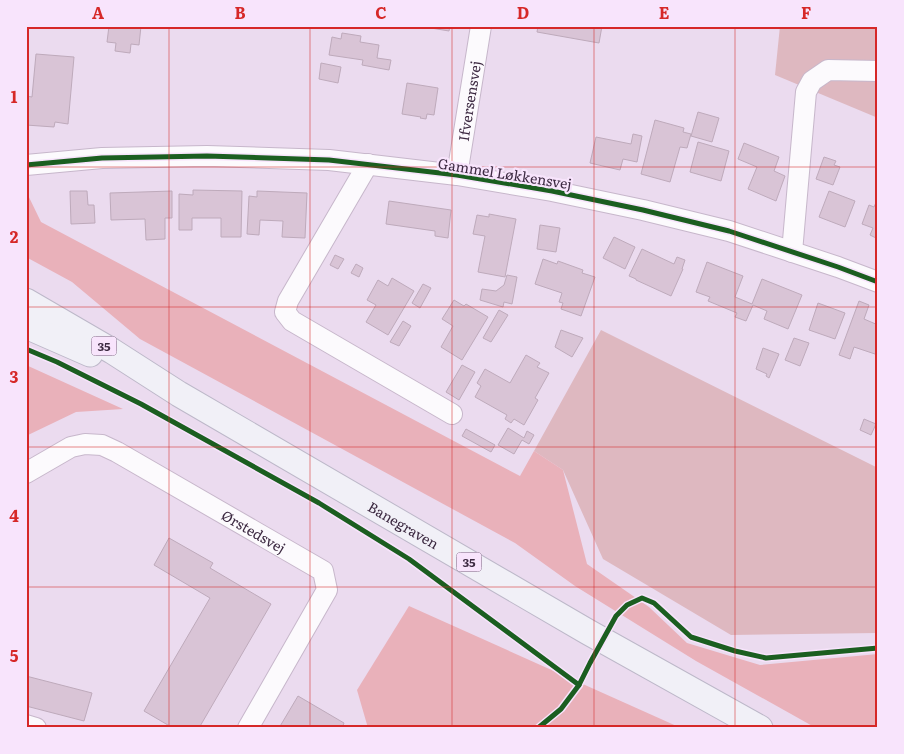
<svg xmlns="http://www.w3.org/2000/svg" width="904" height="754" font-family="Literata,serif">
<rect width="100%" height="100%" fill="#ebdbef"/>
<g fill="#deb8c0">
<polygon points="780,26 878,26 878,118 775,75"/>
<polygon points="601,330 878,468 878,633 731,635 603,559 563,470 534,451"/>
</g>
<g fill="#e9b1ba">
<polygon points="26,191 41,222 520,476 534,451 563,470 587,564 649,607 687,643 760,665 878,654 878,728 816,728 696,661 575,586 515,543 140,339 72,282 26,257"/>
<polygon points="26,365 123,409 76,412 26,436"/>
<polygon points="409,606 681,728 368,728 357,690"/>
</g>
<g fill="#d9c4d6" stroke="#beaabb">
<polygon points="109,26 141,26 139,45 131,44 130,53 115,51 116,43 107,42"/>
<polygon points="419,26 450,26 449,31"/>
<polygon points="538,26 602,26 599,43 537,32"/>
<polygon points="342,33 361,36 360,42 379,45 377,58 391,60 389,70 362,65 363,60 329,55 332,37 341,39"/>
<polygon points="36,54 74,57 68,124 55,122 54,127 26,125 26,96 32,97"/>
<polygon points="321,63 341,67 338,83 319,79"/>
<polygon points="407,83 438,88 434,115 427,114 426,119 420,118 421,117 402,114"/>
<polygon points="698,112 719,118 712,142 691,136"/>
<polygon points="655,120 684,128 683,132 691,134 687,148 680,147 670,182 641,174"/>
<polygon points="633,134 642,136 637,162 623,159 620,170 590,163 596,137 631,144"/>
<polygon points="698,142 729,151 721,181 690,172"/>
<polygon points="744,143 779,157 774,171 785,176 776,201 748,189 757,167 738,159"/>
<polygon points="824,157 836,161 834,165 840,167 833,185 816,179"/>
<polygon points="193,190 242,191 241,237 221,237 221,218 192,218 192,230 179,230 179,194 193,195"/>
<polygon points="70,191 87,191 88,205 94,205 95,223 71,224"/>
<polygon points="172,191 172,218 165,218 165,239 146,240 145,219 111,220 110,193"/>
<polygon points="257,191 307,193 305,238 282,237 283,221 260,220 259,235 247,234 249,196 257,197"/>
<polygon points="829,191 855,201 845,227 819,217"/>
<polygon points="878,198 878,239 870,235 873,228 862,224 869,205 874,207"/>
<polygon points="389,201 451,210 448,238 435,236 435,231 386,224"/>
<polygon points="489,214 516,219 505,277 478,272 485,236 473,234 477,215 489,217"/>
<polygon points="540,225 560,228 556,252 537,249"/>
<polygon points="614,237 635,247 625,269 603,258"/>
<polygon points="642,249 674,264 677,257 685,260 682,269 683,269 671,296 636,280 636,279 629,276"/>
<polygon points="335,255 344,259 338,269 330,265"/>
<polygon points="543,259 557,264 558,261 583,270 582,273 595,277 581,316 561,309 563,303 559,302 562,293 535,284"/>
<polygon points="707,262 743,276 735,297 752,304 762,279 802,295 788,329 764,319 767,311 753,305 746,321 735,317 737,313 708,301 710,297 696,292"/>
<polygon points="356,264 363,268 359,277 351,273"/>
<polygon points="507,275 517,277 512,304 504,302 503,307 480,300 482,289 496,291 504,285"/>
<polygon points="392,278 414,291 388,335 366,322 376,305 367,300 378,280 388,286"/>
<polygon points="423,284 431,288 420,308 412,303"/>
<polygon points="454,300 464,306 466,304 488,317 462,360 441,347 453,326 442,319"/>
<polygon points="859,301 869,305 864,319 878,325 878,355 854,347 850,359 839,355"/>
<polygon points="818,303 845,313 835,339 809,330"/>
<polygon points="499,310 508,315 491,342 483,338"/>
<polygon points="403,321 411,326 399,346 390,342"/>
<polygon points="561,330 583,338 572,357 555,347"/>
<polygon points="794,338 809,343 800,366 785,360"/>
<polygon points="763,348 779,354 769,378 766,376 767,374 756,369"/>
<polygon points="526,355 540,363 537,367 549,373 535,398 538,400 524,425 514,419 511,423 505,419 507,415 475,397 481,386 477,383 485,369 510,383"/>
<polygon points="462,365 475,372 459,400 446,392"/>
<polygon points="864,419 876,424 871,435 860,430"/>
<polygon points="508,428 524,438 527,431 534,435 529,444 522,440 514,454 498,445"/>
<polygon points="466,429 495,445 491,452 462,436"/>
<polygon points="169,538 213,563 210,568 271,604 199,728 173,728 144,711 210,598 154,565"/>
<polygon points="26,676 92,693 84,721 26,706"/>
<polygon points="298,696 344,723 342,728 279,728"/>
</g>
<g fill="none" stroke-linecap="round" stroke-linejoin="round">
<g stroke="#c7b7cb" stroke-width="22">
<g id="minor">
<polyline points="368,164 288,301 285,312 292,321 452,414"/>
<polyline points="26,165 102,158 207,156 329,160 457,175 552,191 643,210 729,231 838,267 878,282"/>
<path id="s1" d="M 457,175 L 481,26"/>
<polyline points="792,252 806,92 812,81 828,70 878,71"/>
<path id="s2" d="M 26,473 L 71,447 L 85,444 L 102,445 L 117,452 L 323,571 L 327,590 L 248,728"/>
<polyline points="26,725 36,728"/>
</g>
</g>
<g stroke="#bdb8c9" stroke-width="27">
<g id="major">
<path id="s3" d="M 26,301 L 112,351 L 179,394 L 588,632 L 760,728"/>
<polyline points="26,326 90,354"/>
</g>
</g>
<use href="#minor" stroke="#fcfafd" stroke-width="20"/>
<use href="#major" stroke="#f1f0f7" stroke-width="25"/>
<g stroke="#f8e4fc" stroke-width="8">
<g id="cycleway">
<polyline points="26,165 102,158 207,156 329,160 457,175 552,191 643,210 729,231 838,267 878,282"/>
<polyline points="26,349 57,362 141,404 319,503 409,559 579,685"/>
<polyline points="538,728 561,709 579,685 590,663 616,616 627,605 642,598 654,603 691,637 735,651 766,658 878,648"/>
</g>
</g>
<use href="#cycleway" stroke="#1b5e20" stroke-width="5"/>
</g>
<path fill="none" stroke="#d62828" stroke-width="1" stroke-opacity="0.55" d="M 169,26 L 169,728M 310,26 L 310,728M 452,26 L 452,728M 594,26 L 594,728M 735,26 L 735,728M 26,167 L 878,167M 26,307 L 878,307M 26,447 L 878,447M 26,587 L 878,587"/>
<g text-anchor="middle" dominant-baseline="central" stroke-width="4.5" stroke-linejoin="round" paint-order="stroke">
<g fill="#f8e4fc" stroke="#75627a" stroke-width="1">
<rect x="91.5" y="336.5" width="25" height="19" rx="4"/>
<rect x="456.5" y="552.5" width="25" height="19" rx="4"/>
</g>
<g font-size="12" font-weight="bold" fill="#3d2a42">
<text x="104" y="346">35</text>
<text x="469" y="562">35</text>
</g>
<g font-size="14" fill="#3d2a42" stroke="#f8e4fc">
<text stroke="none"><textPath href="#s1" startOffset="75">Ifversensvej</textPath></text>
<text transform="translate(505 173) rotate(9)">Gammel Løkkensvej</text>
<text stroke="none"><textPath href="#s3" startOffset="439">Banegraven</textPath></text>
<text stroke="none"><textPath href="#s2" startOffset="258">Ørstedsvej</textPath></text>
</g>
</g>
<rect width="904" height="754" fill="none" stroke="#f8e4fc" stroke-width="55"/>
<rect x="28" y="28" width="848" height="698" fill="none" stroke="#d62828" stroke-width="2"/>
<g font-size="16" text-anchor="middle" font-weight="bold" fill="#d62828">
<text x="98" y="19">A</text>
<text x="240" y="19">B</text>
<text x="381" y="19">C</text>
<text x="523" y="19">D</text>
<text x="664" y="19">E</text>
<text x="806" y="19">F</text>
<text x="14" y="103">1</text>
<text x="14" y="243">2</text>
<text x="14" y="383">3</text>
<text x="14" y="522">4</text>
<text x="14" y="662">5</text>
</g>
</svg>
